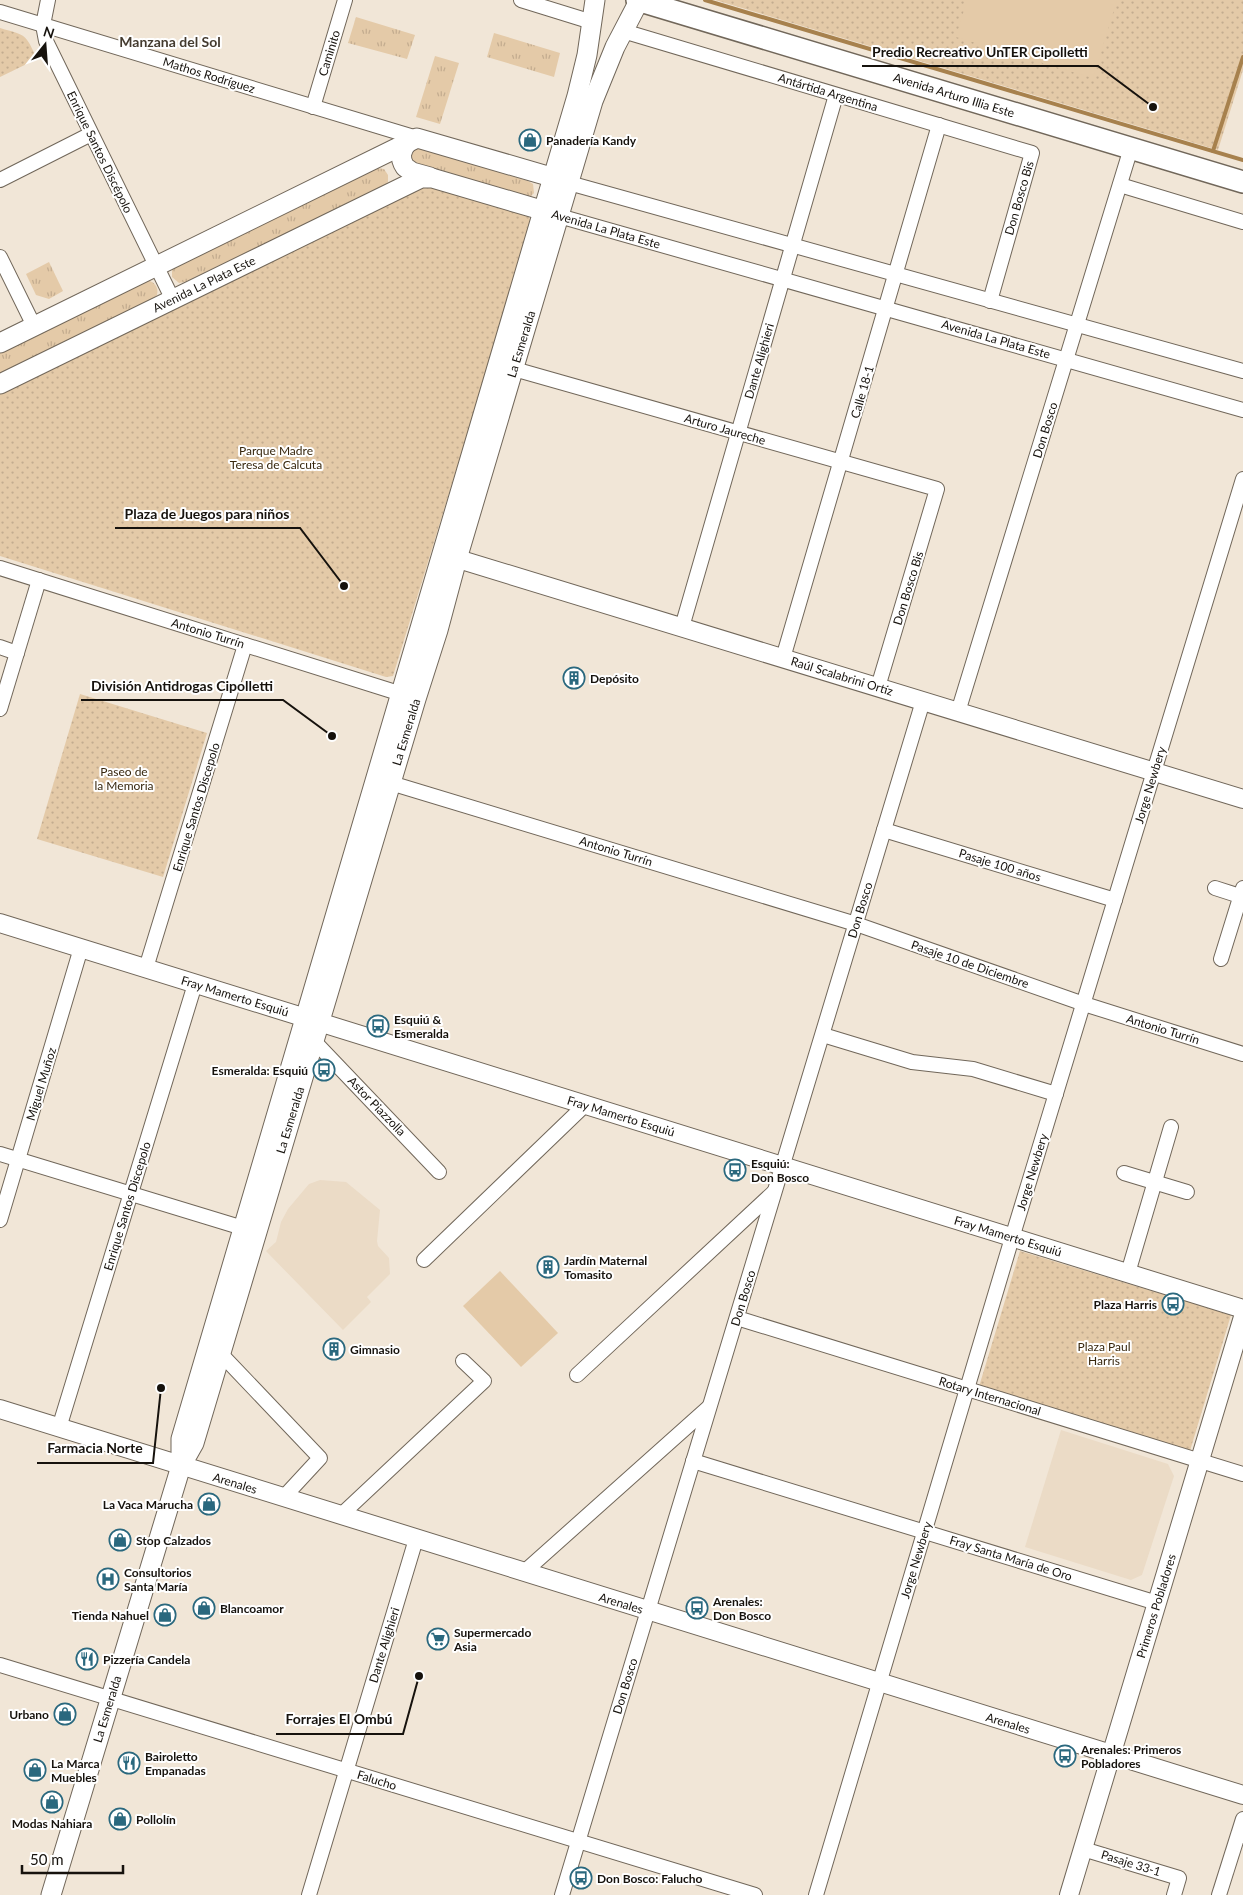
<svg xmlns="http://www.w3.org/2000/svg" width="1243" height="1895" font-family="Lato,sans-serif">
<defs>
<pattern id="grass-tufts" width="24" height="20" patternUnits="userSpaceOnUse" patternTransform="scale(1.25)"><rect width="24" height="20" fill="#e4caa8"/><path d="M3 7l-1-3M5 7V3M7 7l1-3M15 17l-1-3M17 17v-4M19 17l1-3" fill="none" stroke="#c3ac8f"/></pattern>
<pattern id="park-dots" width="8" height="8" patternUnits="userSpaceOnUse" patternTransform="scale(1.25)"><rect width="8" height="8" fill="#e4caa8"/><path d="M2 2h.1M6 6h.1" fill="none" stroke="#c3ac8f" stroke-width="1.8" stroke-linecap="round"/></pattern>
</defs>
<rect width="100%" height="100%" fill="#f1e6d7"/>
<g fill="#ebdbc6">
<polygon points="320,1180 346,1182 380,1210 377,1241 378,1246 389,1258 390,1274 367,1297 371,1302 343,1330 266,1251 276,1242 281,1222 288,1209 309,1184"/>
<polygon points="1061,1430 1168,1464 1174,1476 1142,1575 1131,1580 1025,1547"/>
</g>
<g fill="url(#grass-tufts)">
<polygon points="356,17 415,35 407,59 348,43"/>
<polygon points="494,33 560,53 554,77 487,57"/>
<polygon points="435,56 459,63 440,124 416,117"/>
<polygon points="418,148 528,181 533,184 534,193 530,197 414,166 409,156 412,150"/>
<polygon points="377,168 384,169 388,175 388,182 383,187 185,282 179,283 172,277 172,268"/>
<polygon points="49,262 63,291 49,299 36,295 26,274"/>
<path d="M 146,280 C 154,281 159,287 157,295 L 152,300 L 0,374 L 0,352 Z"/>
</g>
<g fill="url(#park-dots)">
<polygon points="715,0 1243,0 1243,70 1218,150"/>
<path d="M 0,28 C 27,36 25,33 37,59 L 0,77 Z"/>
<polygon points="427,186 528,216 531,220 531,226 393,676 386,677 0,556 0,394 417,189"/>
<polygon points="80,694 207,733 163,877 37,839"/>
<polygon points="1020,1251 1231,1315 1189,1454 978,1390"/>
</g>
<g fill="#e4caa8">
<polygon points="967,0 1117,0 1093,78 956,37"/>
<polygon points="500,1271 558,1333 521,1367 463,1306"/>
</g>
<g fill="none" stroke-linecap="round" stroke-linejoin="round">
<g stroke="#a7814d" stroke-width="4">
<polyline points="705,0 1243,160"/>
<polyline points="1213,151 1243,57"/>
</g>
<g stroke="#71675a" stroke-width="16">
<g id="minor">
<polyline points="48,0 43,25 46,41 173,300"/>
<polyline points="521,0 592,22"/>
<polyline points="0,12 417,138"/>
<polyline points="623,31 1032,153 990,301"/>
<polyline points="313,107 345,0"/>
<polyline points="0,180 91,134"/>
<polyline points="569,183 1243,371"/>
<polyline points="1120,185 1243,222"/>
<polyline points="559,216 1243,410"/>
<polyline points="0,257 34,326"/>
<polyline points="514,369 937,489 878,687"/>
<polyline points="0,568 408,696"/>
<polyline points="682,627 836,95"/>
<polyline points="0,647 17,653"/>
<polyline points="783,658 939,125"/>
<polyline points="0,709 39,580"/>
<polyline points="958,712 1131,148"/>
<polyline points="384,781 856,924 1084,1004 1243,1054"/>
<polyline points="884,830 1115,900"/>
<polyline points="1215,888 1243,897"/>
<polyline points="1221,959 1243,888"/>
<polyline points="146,968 245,645"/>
<polyline points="823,1035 912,1062 973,1069 1056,1094"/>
<polyline points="314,1041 439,1172"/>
<polyline points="0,1154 243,1228"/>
<polyline points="1124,1173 1187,1192"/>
<polyline points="0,1220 81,948"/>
<polyline points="424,1260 585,1105"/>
<polyline points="1128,1273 1171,1127"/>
<polyline points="737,1318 1243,1474"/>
<polyline points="221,1354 320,1458 283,1498"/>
<polyline points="577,1375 774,1192"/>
<polyline points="59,1428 195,984"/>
<polyline points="693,1461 1157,1603"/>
<polyline points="340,1516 484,1381 463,1361"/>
<polyline points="523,1573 709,1407"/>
<polyline points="0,1665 755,1895"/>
<polyline points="1083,1849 1179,1878 1174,1895"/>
<polyline points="309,1895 416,1539"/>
<polyline points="562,1895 923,701"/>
<polyline points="816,1895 1012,1238 1243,479"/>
<polyline points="1219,1895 1243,1819"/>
</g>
</g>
<g stroke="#71675a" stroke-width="20">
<g id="tertiary">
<polyline points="445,555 1243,799"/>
<polyline points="0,923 1243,1309"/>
<polyline points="0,1409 1243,1795"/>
<polyline points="1069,1895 1243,1317"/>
</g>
</g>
<g stroke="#71675a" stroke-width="21">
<g id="secondary">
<path d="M 408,142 C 401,150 399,158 405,167 L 412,172 L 430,177"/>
<polyline points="0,343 417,138 565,181"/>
<polyline points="0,384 421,178 432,178 555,214"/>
<polyline points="181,1465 181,1439 577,96 587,55 595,0"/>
<polyline points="51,1895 181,1466 194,1443 416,699 438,630 457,559 593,101 615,47 639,1"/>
</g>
</g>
<g stroke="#71675a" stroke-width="24">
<polyline id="primary" points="637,0 1243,182"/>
</g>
<use href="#minor" stroke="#fff" stroke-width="14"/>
<use href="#tertiary" stroke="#fff" stroke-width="18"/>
<use href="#secondary" stroke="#fff" stroke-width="19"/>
<use href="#primary" stroke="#fff" stroke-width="21"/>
</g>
<defs>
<g id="shop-ring" transform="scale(1.125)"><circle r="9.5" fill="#fff" stroke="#2a687e" stroke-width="1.5"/><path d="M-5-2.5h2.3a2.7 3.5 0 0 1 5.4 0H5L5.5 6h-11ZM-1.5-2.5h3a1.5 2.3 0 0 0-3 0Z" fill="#2a687e"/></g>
<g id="building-ring" transform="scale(1.125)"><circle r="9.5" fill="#fff" stroke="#2a687e" stroke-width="1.5"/><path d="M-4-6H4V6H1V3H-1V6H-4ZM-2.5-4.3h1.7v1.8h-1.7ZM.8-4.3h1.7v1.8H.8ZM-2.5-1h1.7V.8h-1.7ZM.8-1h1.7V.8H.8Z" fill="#2a687e"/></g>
<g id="bus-ring" transform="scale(1.125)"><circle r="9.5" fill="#fff" stroke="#2a687e" stroke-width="1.5"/><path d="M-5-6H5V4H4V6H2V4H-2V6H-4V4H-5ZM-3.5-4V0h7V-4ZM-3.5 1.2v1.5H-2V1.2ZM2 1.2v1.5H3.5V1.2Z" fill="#2a687e"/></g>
<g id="hospital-ring" transform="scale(1.125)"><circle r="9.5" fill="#fff" stroke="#2a687e" stroke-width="1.5"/><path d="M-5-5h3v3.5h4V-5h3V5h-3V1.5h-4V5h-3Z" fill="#2a687e"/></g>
<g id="supermarket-ring" transform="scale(1.125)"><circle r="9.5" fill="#fff" stroke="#2a687e" stroke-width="1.5"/><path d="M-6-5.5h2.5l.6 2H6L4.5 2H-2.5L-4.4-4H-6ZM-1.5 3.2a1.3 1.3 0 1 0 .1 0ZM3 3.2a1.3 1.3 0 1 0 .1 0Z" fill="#2a687e"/></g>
<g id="restaurant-ring" transform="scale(1.125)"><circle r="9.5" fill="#fff" stroke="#2a687e" stroke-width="1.5"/><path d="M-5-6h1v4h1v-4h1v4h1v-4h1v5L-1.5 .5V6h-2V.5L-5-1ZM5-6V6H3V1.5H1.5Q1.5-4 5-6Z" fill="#2a687e"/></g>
</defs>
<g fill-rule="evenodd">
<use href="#shop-ring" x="530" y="140"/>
<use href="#building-ring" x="574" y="678"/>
<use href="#bus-ring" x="378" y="1026"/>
<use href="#bus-ring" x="324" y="1070"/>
<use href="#bus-ring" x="735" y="1170"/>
<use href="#building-ring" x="548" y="1267"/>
<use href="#bus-ring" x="1173" y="1304"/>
<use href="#building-ring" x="334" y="1349"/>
<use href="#shop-ring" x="209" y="1504"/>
<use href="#shop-ring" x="120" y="1540"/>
<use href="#hospital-ring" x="108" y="1579"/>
<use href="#shop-ring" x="204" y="1608"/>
<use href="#bus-ring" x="697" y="1608"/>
<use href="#shop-ring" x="165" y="1615"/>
<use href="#supermarket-ring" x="438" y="1639"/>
<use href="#restaurant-ring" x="87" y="1659"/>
<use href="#shop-ring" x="65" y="1714"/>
<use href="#bus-ring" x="1065" y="1756"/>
<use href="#restaurant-ring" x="129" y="1763"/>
<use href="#shop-ring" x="35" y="1770"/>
<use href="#shop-ring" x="52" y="1802"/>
<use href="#shop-ring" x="120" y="1819"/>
<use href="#bus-ring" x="581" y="1878"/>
</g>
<g text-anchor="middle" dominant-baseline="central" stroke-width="4" stroke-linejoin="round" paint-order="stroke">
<g font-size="12" fill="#16120d" stroke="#fff">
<text transform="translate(329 53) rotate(-73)">Caminito</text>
<text transform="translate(209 75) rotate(17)">Mathos Rodríguez</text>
<text transform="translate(828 92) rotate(17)">Antártida Argentina</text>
<text transform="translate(954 95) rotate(17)">Avenida Arturo Illia Este</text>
<text transform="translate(100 152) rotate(64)">Enrique Santos Discépolo</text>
<text transform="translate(1019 198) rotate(-74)">Don Bosco Bis</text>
<text transform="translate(606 229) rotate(16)">Avenida La Plata Este</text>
<text transform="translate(204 284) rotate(-26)">Avenida La Plata Este</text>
<text transform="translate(996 339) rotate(16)">Avenida La Plata Este</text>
<text transform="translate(521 344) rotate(-73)">La Esmeralda</text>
<text transform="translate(759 361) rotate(-74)">Dante Alighieri</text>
<text transform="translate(862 392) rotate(-74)">Calle 18-1</text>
<text transform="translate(725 429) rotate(16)">Arturo Jaureche</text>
<text transform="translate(1045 430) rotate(-73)">Don Bosco</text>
<text transform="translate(908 588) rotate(-73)">Don Bosco Bis</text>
<text transform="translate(208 633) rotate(17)">Antonio Turrín</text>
<text transform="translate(842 676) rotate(17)">Raúl Scalabrini Ortíz</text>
<text transform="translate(406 732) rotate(-73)">La Esmeralda</text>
<text transform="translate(1150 785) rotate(-73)">Jorge Newbery</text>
<text transform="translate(196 807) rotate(-73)">Enrique Santos Discepolo</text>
<text transform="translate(616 851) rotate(17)">Antonio Turrín</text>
<text transform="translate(1000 865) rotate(17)">Pasaje 100 años</text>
<text transform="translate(860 910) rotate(-73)">Don Bosco</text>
<text transform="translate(970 964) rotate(19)">Pasaje 10 de Diciembre</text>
<text transform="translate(235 996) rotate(17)">Fray Mamerto Esquiú</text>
<text transform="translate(1163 1029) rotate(17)">Antonio Turrín</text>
<text transform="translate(41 1084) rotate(-73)">Miguel Muñoz</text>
<text transform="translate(377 1106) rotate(46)">Astor Piazzolla</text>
<text transform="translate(621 1116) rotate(17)">Fray Mamerto Esquiú</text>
<text transform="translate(290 1120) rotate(-73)">La Esmeralda</text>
<text transform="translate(1032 1172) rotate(-73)">Jorge Newbery</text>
<text transform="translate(127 1206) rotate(-73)">Enrique Santos Discepolo</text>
<text transform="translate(1008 1236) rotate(17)">Fray Mamerto Esquiú</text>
<text transform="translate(743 1298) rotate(-73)">Don Bosco</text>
<text transform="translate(990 1396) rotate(17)">Rotary Internacional</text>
<text transform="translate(235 1483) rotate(17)">Arenales</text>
<text transform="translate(1011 1558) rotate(17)">Fray Santa María de Oro</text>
<text transform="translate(916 1560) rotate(-73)">Jorge Newbery</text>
<text transform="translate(621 1603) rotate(17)">Arenales</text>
<text transform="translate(1156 1606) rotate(-73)">Primeros Pobladores</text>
<text transform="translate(384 1645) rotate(-73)">Dante Alighieri</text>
<text transform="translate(625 1686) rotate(-73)">Don Bosco</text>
<text transform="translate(107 1709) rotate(-73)">La Esmeralda</text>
<text transform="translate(1008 1723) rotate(17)">Arenales</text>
<text transform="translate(377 1780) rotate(17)">Falucho</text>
<text transform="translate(1131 1863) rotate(17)">Pasaje 33-1</text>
</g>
<g font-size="12" font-weight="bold" fill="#16120d" stroke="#fff" text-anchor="start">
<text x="546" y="140">Panadería Kandy</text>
<text x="590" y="678">Depósito</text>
<text x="394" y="1019">Esquiú &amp;<tspan x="394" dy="14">Esmeralda</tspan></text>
<text x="308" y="1070" text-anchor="end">Esmeralda: Esquiú</text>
<text x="751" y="1163">Esquiú:<tspan x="751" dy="14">Don Bosco</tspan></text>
<text x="564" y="1260">Jardín Maternal<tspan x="564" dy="14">Tomasito</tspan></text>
<text x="1157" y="1304" text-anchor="end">Plaza Harris</text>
<text x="350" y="1349">Gimnasio</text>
<text x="193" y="1504" text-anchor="end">La Vaca Marucha</text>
<text x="136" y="1540">Stop Calzados</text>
<text x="124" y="1572">Consultorios<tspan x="124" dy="14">Santa María</tspan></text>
<text x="713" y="1601">Arenales:<tspan x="713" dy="14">Don Bosco</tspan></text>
<text x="220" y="1608">Blancoamor</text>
<text x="149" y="1615" text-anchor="end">Tienda Nahuel</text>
<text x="454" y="1632">Supermercado<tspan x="454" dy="14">Asia</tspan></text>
<text x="103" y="1659">Pizzería Candela</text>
<text x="49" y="1714" text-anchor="end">Urbano</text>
<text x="1081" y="1749">Arenales: Primeros<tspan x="1081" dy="14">Pobladores</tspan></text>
<text x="145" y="1756">Bairoletto<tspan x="145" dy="14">Empanadas</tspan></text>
<text x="51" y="1763">La Marca<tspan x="51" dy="14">Muebles</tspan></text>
<text x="136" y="1819">Pollolín</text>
<text x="52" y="1823" text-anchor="middle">Modas Nahiara</text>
<text x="597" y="1878">Don Bosco: Falucho</text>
</g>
<g font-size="12" fill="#37270e" stroke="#fff">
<text x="276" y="450">Parque Madre<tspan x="276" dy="14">Teresa de Calcuta</tspan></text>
<text x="124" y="771">Paseo de<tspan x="124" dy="14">la Memoria</tspan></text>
<text x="1104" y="1346">Plaza Paul<tspan x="1104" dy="14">Harris</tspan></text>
</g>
<g font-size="14" font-weight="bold" fill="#443b2f" stroke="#fff">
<text x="170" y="41">Manzana del Sol</text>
</g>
</g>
<path fill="none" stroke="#16120d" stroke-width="2" d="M1153 107L1098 66H862M344 586L300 528H115M332 736L283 700H81M161 1388L153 1463H37M419 1676L403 1734H276"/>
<g fill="#16120d" stroke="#fff" stroke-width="2">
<circle cx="1153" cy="107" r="5"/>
<circle cx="344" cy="586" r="5"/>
<circle cx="332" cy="736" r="5"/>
<circle cx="161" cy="1388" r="5"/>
<circle cx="419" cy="1676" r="5"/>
</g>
<g font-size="14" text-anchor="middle" font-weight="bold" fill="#16120d" stroke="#fff" stroke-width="4" stroke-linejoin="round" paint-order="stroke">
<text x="980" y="57">Predio Recreativo UnTER Cipolletti</text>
<text x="207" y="519">Plaza de Juegos para niños</text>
<text x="182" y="691">División Antidrogas Cipolletti</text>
<text x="95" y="1453">Farmacia Norte</text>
<text x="339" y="1724">Forrajes El Ombú</text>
</g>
<g transform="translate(45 45) rotate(17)" stroke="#ffffff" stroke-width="4" paint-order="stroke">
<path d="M0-4L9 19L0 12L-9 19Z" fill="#16120d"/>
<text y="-8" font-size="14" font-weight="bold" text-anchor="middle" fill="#16120d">N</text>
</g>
<path d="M22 1865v8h101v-8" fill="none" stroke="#16120d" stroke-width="2.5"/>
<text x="30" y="1865" font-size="15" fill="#16120d" stroke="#ffffff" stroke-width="4" paint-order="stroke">50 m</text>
</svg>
